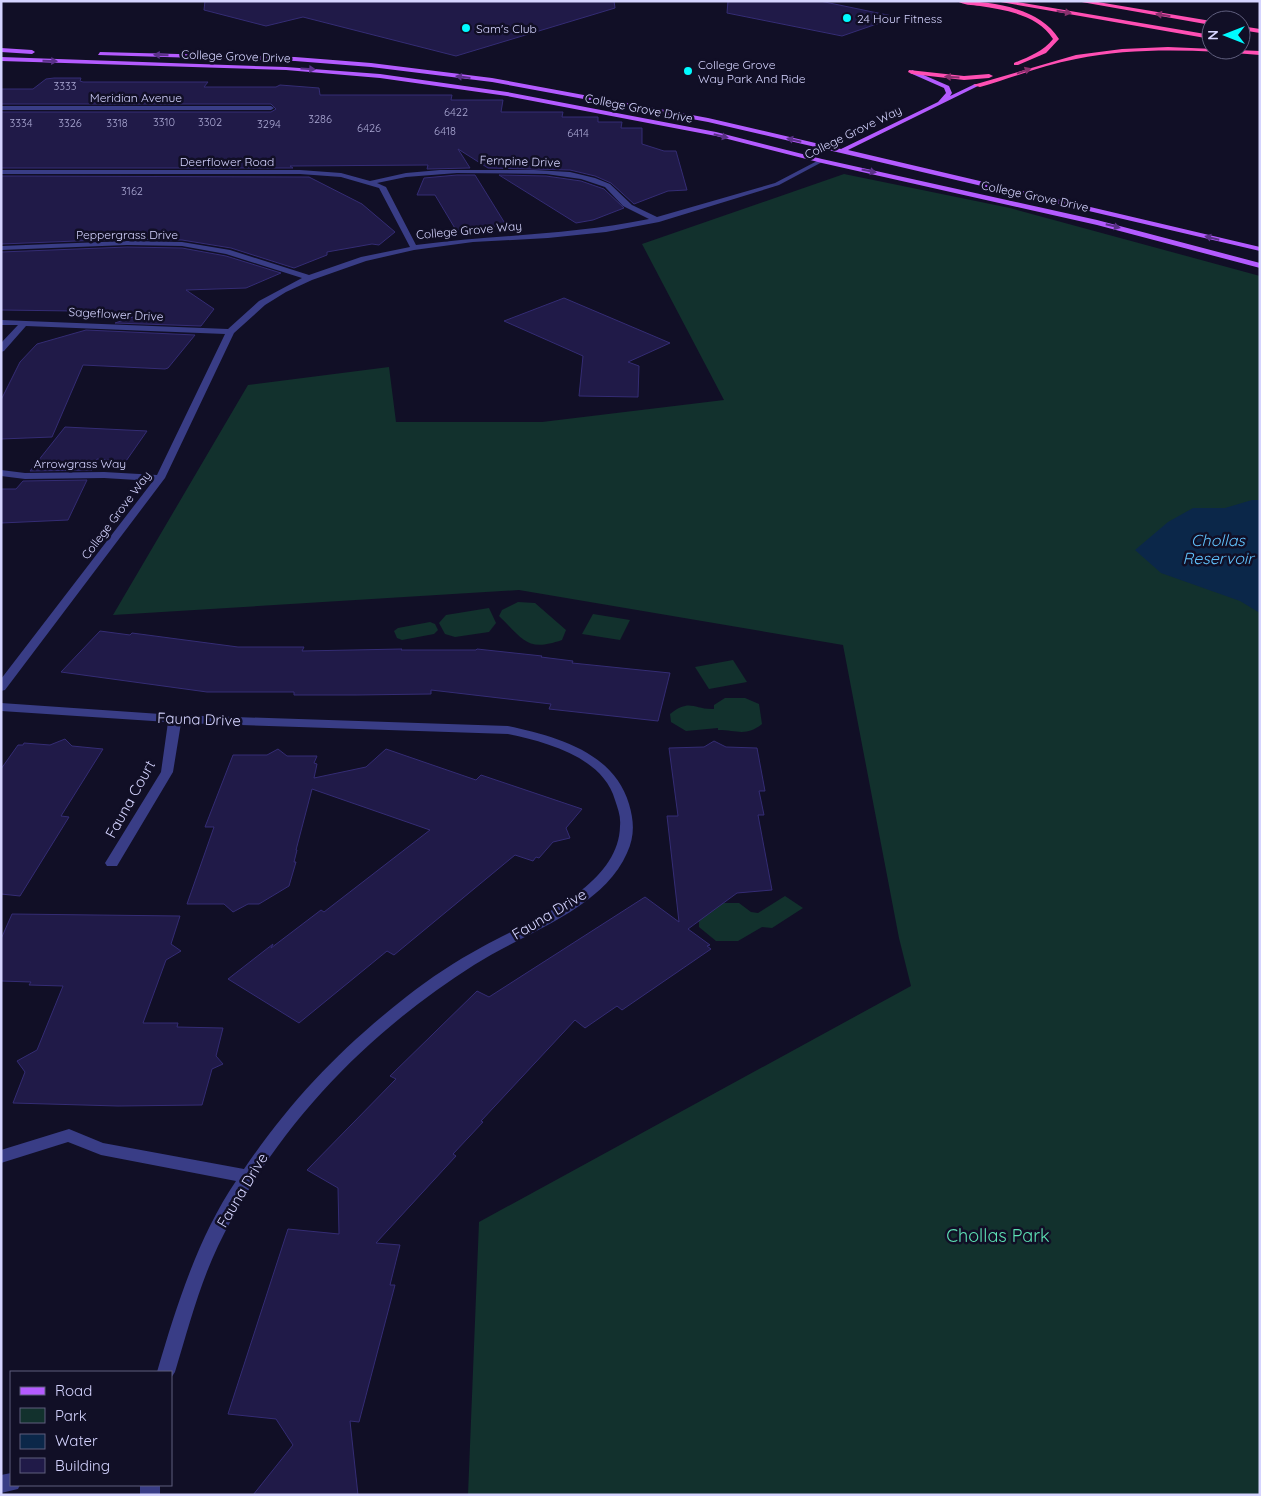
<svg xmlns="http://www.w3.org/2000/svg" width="1261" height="1496" font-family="Quicksand,sans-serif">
<rect width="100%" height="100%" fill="#110f26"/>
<g fill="#12312d">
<polygon points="844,174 1010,208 1260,276 1260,1495 468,1495 479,1222 911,986 899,938 843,645 519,590 113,615 248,385 389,367 396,422 542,422 724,400 642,244"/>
<path d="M 518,602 L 535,603 L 566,630 L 562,640 C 527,652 524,640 499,616 L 502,610 Z"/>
<polygon points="489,608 496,623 489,632 455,637 445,634 439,623 446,615"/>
<polygon points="593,614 630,620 620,640 582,634"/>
<polygon points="430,622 435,624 438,630 434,634 402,640 397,638 394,631 398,628"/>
<polygon points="733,660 747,682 709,689 695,667"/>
<path d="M 725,698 L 745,698 L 759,704 L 762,724 C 746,737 737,730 718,730 L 718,728 L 686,731 L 671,722 L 670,714 C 691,698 693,710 714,709 L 714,705 Z"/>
<polygon points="785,896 803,908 772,928 762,927 738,941 716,941 699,927 699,914 717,903 739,903 751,912 758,913"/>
</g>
<polygon fill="#0b2749" points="1252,500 1260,500 1260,613 1240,601 1161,573 1135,550 1168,522 1193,508 1225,508"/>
<g fill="#201a48" stroke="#342c74">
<polygon points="205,1 614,1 615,8 456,56 303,17 266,26 204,10"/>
<polygon points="728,1 820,1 897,17 842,36 727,13"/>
<polygon points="54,78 81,78 80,81 83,82 208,82 204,87 276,87 280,85 319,88 320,95 452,95 451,100 503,100 501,112 563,112 562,117 598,117 598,122 622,122 621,128 642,128 642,144 664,151 676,151 687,190 668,191 634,204 611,183 595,176 570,170 488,168 458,149 470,168 427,169 428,165 290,166 293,168 1,168 1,112 271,112 276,109 271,104 1,104 1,89 33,89 46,79"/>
<polygon points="457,175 475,175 506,225 456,230 435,195 417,195 424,178"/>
<polygon points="499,175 546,176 581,181 604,189 624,208 593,220 576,223"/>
<polygon points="1,176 309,177 362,204 395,232 379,245 372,244 327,252 327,255 294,268 231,248 182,240 127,239 1,244"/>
<polygon points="127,247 182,248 226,256 281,273 246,288 186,290 214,309 201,326 115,323 148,312 1,310 1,252"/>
<polygon points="564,298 670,343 628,362 639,366 638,397 579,396 583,356 504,321"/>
<polygon points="86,330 195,335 168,368 165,369 83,365 52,437 1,439 1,400 20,362 37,344"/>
<polygon points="65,427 147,431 126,461 97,459 92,470 30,471"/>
<polygon points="87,480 68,520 1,523 1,489 16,489 23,481"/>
<polygon points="100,631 130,635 132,633 238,647 304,647 302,651 402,649 401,650 476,650 477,649 542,656 541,657 573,661 572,663 670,673 658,721 549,709 551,704 431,690 431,694 356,695 294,695 294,692 207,692 61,672"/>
<polygon points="65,739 72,746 103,749 61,816 69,817 20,896 1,894 1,769 18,745 23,745 24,743 50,745"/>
<polygon points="714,741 726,747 757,748 765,791 759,791 764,815 758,815 772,890 737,893 688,929 710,945 707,946 711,949 622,1010 617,1006 585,1028 575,1020 481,1121 483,1122 453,1154 456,1156 376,1243 400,1245 390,1285 395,1285 359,1422 350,1421 358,1495 253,1495 293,1445 276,1419 228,1414 288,1229 339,1234 338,1188 307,1170 396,1079 390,1076 477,991 489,997 645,897 679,922 667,816 678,816 669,748 704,747"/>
<polygon points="278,749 287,756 317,756 314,763 317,764 314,778 366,767 386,749 476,780 481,775 582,809 566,828 570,838 553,842 539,858 536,857 533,861 515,855 394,955 387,951 299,1023 228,979 273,944 271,948 321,910 324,912 430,830 312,789 296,850 297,850 294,862 296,862 289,886 259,904 248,904 233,912 224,904 187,904 214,827 205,827 233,755 267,755"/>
<polygon points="12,914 180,916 171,944 181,951 166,960 143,1023 178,1023 177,1027 223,1028 216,1056 223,1064 212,1069 202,1105 118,1106 13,1103 25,1072 17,1061 37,1050 63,986 29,985 31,982 1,981 1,939"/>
</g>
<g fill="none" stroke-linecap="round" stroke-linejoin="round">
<g fill="#393d86" fill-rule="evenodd">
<polygon points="1,106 271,106 274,108 271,110 1,110"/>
<path d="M 819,160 L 824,161 L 779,185 L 659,222 L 606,232 L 548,238 L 473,242 L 414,250 L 366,261 L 312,280 L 286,292 L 265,305 L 234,333 L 165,478 L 5,690 L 1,691 L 1,679 L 153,481 L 104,478 L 25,479 L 1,476 L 1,470 L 25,473 L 104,472 L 157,475 L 225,334 L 26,326 L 4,351 L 1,352 L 1,343 L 18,325 L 1,325 L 1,320 L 228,329 L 259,301 L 302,278 L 226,254 L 182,246 L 127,245 L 1,250 L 1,246 L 127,241 L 182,242 L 230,250 L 309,275 L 361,257 L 410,247 L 379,188 L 341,177 L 300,174 L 1,174 L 1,170 L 300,170 L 341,173 L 370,181 L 406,173 L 440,170 L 534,170 L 570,172 L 595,178 L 610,184 L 632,205 L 657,217 L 775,183 ZM 457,173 L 546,174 L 581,179 L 605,187 L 623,206 L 649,219 C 572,235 494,235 416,245 L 386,187 L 377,183 L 406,177 Z"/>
<path d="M 1,703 L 175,715 L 508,726 C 555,736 614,752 629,804 C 634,821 635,836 627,853 C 602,910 523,933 474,965 C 365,1034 274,1129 218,1246 C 199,1286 188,1329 175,1372 L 171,1378 L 171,1372 L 157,1372 C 176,1307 198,1237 236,1181 L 101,1155 L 68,1142 L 1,1163 L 1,1150 L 69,1129 L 103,1143 L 244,1169 C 291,1100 341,1048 406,997 C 430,978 456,961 482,947 C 527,922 619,888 620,826 C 621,817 618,809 615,800 C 603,757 546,742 508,734 L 181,723 L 173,772 L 117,866 L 107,866 L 105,863 L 161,772 L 168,722 L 1,711 Z"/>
<polygon points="11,1473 11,1485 20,1485 18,1489 1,1493 1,1475"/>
<rect x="140" y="1485" width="20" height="10"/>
</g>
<g fill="#b45bff" fill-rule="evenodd">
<polygon points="1,48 32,50 35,52 32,54 1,52"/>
<polygon points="100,52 295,57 371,63 492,78 708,118 841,149 938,102 946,93 944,88 910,73 912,70 949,86 952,93 950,96 975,84 980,85 848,150 1260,247 1260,251 708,122 492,82 371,67 295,61 98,55"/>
<polygon points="1,57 286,67 380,74 507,92 716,132 822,159 1097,220 1260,263 1260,268 1097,225 822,163 716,136 507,96 380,78 286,70 1,61"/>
</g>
<g fill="#ff4fb3" fill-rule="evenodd">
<path d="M 957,1 C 992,1 1040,8 1059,39 L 1046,53 L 1018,65 L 1014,65 L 1014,63 C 1028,57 1043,52 1053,39 C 1038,15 1006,10 980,6 C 972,5 963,5 957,1 Z"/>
<polygon points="995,1 1011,1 1211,35 1211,39"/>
<polygon points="1076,1 1092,1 1211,21 1211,25"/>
<polygon points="1241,26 1260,29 1260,33 1241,30"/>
<path d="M 1168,47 L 1260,51 L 1260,55 C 1199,50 1136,47 1076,59 C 1043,65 1012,78 980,87 L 973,85 L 1076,55 L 1122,49 Z"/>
<polygon points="909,70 964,76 989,74 993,76 989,78 964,80 912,74 908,72"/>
</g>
</g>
<defs><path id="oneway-solid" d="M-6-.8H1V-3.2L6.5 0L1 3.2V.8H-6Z" transform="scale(1.25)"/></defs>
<g fill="#882f6c">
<use href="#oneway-solid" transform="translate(1064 12) rotate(9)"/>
<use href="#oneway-solid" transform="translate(1163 15) rotate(-171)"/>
<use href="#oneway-solid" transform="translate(1024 71) rotate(-20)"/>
<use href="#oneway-solid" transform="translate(952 77) rotate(-177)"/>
</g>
<g fill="#5a3188">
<use href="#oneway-solid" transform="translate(161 55) rotate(-178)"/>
<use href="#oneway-solid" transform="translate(50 61) rotate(2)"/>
<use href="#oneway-solid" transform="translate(308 69) rotate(4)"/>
<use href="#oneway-solid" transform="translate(463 77) rotate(-173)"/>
<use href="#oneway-solid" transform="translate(721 136) rotate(13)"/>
<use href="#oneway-solid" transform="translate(794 140) rotate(-167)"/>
<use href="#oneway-solid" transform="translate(869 171) rotate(12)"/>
<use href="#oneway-solid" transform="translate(1113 226) rotate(14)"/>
<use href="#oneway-solid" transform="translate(1212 238) rotate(-166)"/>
</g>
<g fill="#00fbff" stroke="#110f26" stroke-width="2">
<circle cx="847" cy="18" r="5"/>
<circle cx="466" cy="28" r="5"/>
<circle cx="688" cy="71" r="5"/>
</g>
<g text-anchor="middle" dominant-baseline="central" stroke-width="5" stroke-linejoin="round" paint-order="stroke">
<g font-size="11" fill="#a8a6d1">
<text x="65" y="86">3333</text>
<text x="456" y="112">6422</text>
<text x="320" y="119">3286</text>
<text x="164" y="122">3310</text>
<text x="210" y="122">3302</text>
<text x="21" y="123">3334</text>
<text x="70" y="123">3326</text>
<text x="117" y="123">3318</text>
<text x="269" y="124">3294</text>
<text x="369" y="128">6426</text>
<text x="445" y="131">6418</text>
<text x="578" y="133">6414</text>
<text x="132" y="191">3162</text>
</g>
<g font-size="12" fill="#d5d4ff" stroke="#110f26" text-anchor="start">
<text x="857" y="18">24 Hour Fitness</text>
<text x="476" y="28">Sam's Club</text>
<text x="698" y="64">College Grove<tspan x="698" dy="14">Way Park And Ride</tspan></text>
</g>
<g font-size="12" fill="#d5d4ff" stroke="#110f26">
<text transform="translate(236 56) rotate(2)">College Grove Drive</text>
<text x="136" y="97">Meridian Avenue</text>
<text transform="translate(639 108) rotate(11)">College Grove Drive</text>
<text transform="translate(853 132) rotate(-26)">College Grove Way</text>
<text x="227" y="161">Deerflower Road</text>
<text transform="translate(520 161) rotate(2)">Fernpine Drive</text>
<text transform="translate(1035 196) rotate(12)">College Grove Drive</text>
<text transform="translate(469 230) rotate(-5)">College Grove Way</text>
<text x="127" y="234">Peppergrass Drive</text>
<text transform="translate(116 314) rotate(3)">Sageflower Drive</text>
<text x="80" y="463">Arrowgrass Way</text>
<text transform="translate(116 515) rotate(-53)">College Grove Way</text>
</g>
<g font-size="15" fill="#d5d4ff" stroke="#110f26">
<text transform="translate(199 719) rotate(2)">Fauna Drive</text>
<text transform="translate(130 799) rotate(-61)">Fauna Court</text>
<text transform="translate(549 914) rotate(-31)">Fauna Drive</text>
<text transform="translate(242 1190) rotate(-59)">Fauna Drive</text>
</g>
<g font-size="16" font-style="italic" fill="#62c4ff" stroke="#110f26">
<text x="1218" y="540">Chollas<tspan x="1218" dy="18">Reservoir</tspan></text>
</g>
<g font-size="18" fill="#5de2b5" stroke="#110f26">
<text x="998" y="1235">Chollas Park</text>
</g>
</g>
<rect width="1261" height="1496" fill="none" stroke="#d5d4ff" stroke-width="5"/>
<rect x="10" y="1371" width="162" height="115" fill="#110f26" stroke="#5f5e7d"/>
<rect x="20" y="1387" width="25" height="8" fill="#b45bff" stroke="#5f5e7d"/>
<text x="55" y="1396" font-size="15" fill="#d5d4ff">Road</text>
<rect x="20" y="1408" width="25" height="15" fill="#12312d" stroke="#5f5e7d"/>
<text x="55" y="1421" font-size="15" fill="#d5d4ff">Park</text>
<rect x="20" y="1434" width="25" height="15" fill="#0b2749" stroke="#5f5e7d"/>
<text x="55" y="1446" font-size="15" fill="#d5d4ff">Water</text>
<rect x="20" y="1458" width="25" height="15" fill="#201a48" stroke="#5f5e7d"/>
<text x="55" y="1471" font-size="15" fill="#d5d4ff">Building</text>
<g transform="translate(1226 35) rotate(270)"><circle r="24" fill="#110f26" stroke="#5f5e7d"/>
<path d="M0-4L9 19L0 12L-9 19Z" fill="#00fbff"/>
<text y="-8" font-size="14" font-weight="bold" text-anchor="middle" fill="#d5d4ff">N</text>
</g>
</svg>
